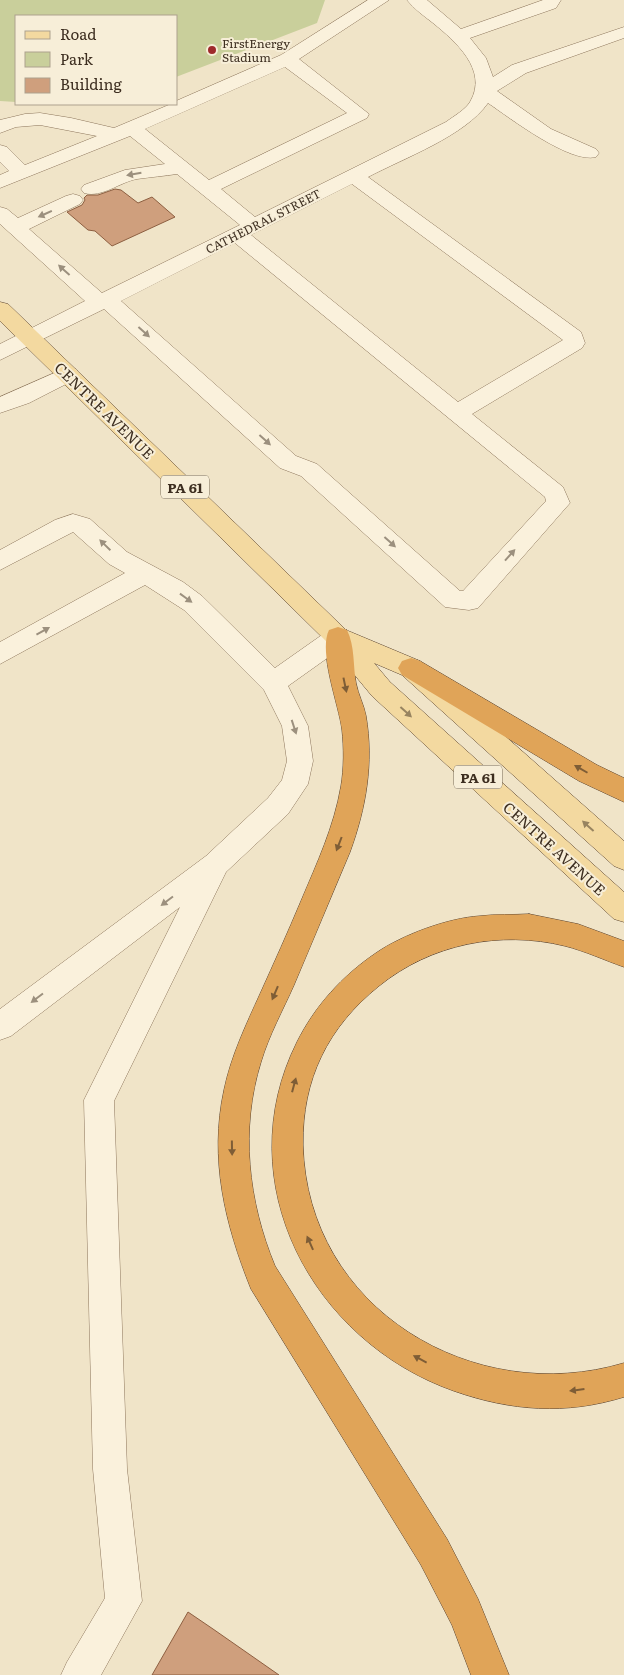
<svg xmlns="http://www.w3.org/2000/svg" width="624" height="1675" font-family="Literata,serif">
<rect width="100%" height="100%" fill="#f0e4c8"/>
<polygon fill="#c9cf9b" points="0,0 325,0 317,23 176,77 176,16 16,16 16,102 0,101"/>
<g fill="#cf9f7d" stroke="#8d5f41">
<polygon points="115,189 121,190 138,203 152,197 175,217 112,246 95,231 88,230 67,212 82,205 85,200 84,198 87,195 98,195"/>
<polygon points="188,1612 213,1629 279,1675 152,1675"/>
</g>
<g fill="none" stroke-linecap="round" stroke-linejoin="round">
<g stroke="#8d765c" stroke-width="1">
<g id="minor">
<path d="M 368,0 L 389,0 L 299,59 L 369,114 L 367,118 L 221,189 L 255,217 L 446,122 C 454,116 465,110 470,102 C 489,70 455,41 433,23 C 424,16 414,9 407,0 L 427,0 L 461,29 L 543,0 L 561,0 L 556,8 L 470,38 L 486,58 L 493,77 L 512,65 L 624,27 L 624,38 L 526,73 L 497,91 L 551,129 L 596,149 L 599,153 L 596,157 C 570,164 510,118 488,103 C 465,136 404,158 368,177 L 581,332 L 585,343 L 582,348 L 472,414 L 563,487 L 570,503 L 478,608 L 469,610 L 445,607 L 301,476 L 280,468 L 104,309 L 0,360 L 0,344 L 85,301 L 0,224 L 0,207 L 7,209 L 18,218 L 66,196 L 73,194 L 80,196 L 83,200 L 80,204 L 29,229 L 102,293 L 240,225 L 177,174 C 164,176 151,177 137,179 C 120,182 102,198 84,193 L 81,189 L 84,185 L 125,170 L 165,164 L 130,136 L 0,188 L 0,175 L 9,171 L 0,162 L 0,145 L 7,147 L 25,165 L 97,136 L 40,125 L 16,127 L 0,133 L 0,120 L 25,114 L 40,113 L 71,118 L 114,128 L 171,104 L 176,104 L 176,101 L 281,55 ZM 285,67 L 347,113 L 209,180 L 145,129 ZM 352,184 L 563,340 L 458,402 L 251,235 ZM 235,243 L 545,497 L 546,501 L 463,591 L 460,591 L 317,464 L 296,456 L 121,301 Z"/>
<polygon points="68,367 76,369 79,374 76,379 29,403 0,413 0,397"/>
<polygon points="73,514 90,519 127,552 183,582 202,596 275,668 329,630 338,627 347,630 351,637 347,644 288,686 308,726 313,761 308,784 288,814 226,872 114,1101 127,1469 142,1601 101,1675 61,1675 67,1662 105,1598 93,1469 84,1100 180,907 11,1036 0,1040 0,1009 206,856 268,798 282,780 287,761 282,726 264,690 184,610 145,585 0,664 0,642 125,573 109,564 73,532 0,570 0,550 55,520"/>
</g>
</g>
<g stroke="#5b4430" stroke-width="1">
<polygon id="major" points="0,302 8,304 346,630 420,661 624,841 624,870 614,866 402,675 374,663 390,682 624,892 624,922 614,919 372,696 329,644 0,321"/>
</g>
<g stroke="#5b4430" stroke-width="1">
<g id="highway">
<path d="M 338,627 L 347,630 C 355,646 353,666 356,683 C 358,694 364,705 366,716 C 374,763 366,808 350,852 C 331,896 313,941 294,985 C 283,1010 269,1035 261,1062 C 240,1129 248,1201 275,1266 L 447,1539 L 478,1599 L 509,1675 L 471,1675 L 452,1625 L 421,1565 L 251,1289 C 225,1224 209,1159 224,1090 C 231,1056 246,1025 260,994 C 274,963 288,932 301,901 C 317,863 334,827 341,786 C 344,768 344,748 342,730 C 339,705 318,652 329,630 Z"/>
<polygon points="411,658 420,661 597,765 624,778 624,802 579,781 402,675 398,668 402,661"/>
<path d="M 529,914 L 578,924 L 624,941 L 624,967 C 604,960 585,951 565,946 C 500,930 431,944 379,986 C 328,1027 302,1079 303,1145 C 307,1309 474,1408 624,1363 L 624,1397 C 566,1415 511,1411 454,1391 C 312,1341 227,1182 297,1042 C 315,1006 342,976 376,953 C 402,935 448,918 480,916 C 496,914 513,915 529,914 Z"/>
</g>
</g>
<use href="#minor" fill="#faf1dc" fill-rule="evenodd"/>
<use href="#major" fill="#f3d9a0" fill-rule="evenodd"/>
<use href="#highway" fill="#e0a458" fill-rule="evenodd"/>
</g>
<defs><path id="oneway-solid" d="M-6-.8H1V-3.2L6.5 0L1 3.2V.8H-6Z" transform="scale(1.25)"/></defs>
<g fill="#9c907e">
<use href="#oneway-solid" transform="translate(134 174) rotate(170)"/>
<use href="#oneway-solid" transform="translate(45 214) rotate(156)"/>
<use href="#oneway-solid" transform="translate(64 270) rotate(-138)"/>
<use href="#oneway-solid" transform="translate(144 332) rotate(42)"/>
<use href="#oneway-solid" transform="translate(265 440) rotate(42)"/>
<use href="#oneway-solid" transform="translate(390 542) rotate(42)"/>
<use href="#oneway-solid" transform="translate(105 545) rotate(-136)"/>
<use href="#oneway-solid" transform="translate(510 555) rotate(-48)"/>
<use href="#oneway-solid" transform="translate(186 598) rotate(36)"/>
<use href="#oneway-solid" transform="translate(43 631) rotate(-29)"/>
<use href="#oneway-solid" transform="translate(294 727) rotate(72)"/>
<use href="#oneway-solid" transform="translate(167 901) rotate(143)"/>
<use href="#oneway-solid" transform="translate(37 998) rotate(143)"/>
</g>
<g fill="#7e5d36">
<use href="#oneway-solid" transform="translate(345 685) rotate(78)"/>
<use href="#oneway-solid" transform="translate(581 769) rotate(-150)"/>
<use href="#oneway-solid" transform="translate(339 844) rotate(111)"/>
<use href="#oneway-solid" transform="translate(275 993) rotate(113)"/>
<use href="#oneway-solid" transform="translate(294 1085) rotate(-75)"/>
<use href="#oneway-solid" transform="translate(232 1148) rotate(89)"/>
<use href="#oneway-solid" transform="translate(310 1243) rotate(-114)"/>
<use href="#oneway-solid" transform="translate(420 1359) rotate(-152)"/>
<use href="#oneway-solid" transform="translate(577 1390) rotate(173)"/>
</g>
<g fill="#988460">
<use href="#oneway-solid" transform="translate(406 712) rotate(42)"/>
<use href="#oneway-solid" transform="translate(588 826) rotate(-138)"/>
</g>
<circle fill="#9e2a2b" stroke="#f7eed8" stroke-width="2" cx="212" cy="50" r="5"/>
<g text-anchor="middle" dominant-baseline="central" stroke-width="4" stroke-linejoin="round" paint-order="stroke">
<g font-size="12" fill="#3d2e20" stroke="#f7eed8" text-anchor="start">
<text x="222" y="43">FirstEnergy<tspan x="222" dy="14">Stadium</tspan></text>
</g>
<g font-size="12" fill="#3d2e20" stroke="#f7eed8">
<text transform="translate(263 221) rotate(-27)">CATHEDRAL STREET</text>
</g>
<g fill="#f7eed8" stroke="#756857" stroke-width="1">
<rect x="161" y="475.5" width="48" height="23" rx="4"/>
<rect x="454" y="765.5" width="48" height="23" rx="4"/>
</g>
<g font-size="14" font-weight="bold" fill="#3d2e20">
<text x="185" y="487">PA 61</text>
<text x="478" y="777">PA 61</text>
</g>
<g font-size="15" fill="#3d2e20" stroke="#f7eed8">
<text transform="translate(105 410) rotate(44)">CENTRE AVENUE</text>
<text transform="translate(555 848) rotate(42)">CENTRE AVENUE</text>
</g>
</g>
<rect x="15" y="15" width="162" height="90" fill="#f7eed8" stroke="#ada18e"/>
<rect x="25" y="31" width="25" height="8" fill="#f3d9a0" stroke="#ada18e"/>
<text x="60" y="40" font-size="15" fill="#3d2e20">Road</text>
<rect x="25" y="52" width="25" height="15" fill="#c9cf9b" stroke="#ada18e"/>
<text x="60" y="65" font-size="15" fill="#3d2e20">Park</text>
<rect x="25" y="78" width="25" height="15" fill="#cf9f7d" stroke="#ada18e"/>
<text x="60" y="90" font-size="15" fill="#3d2e20">Building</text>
</svg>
